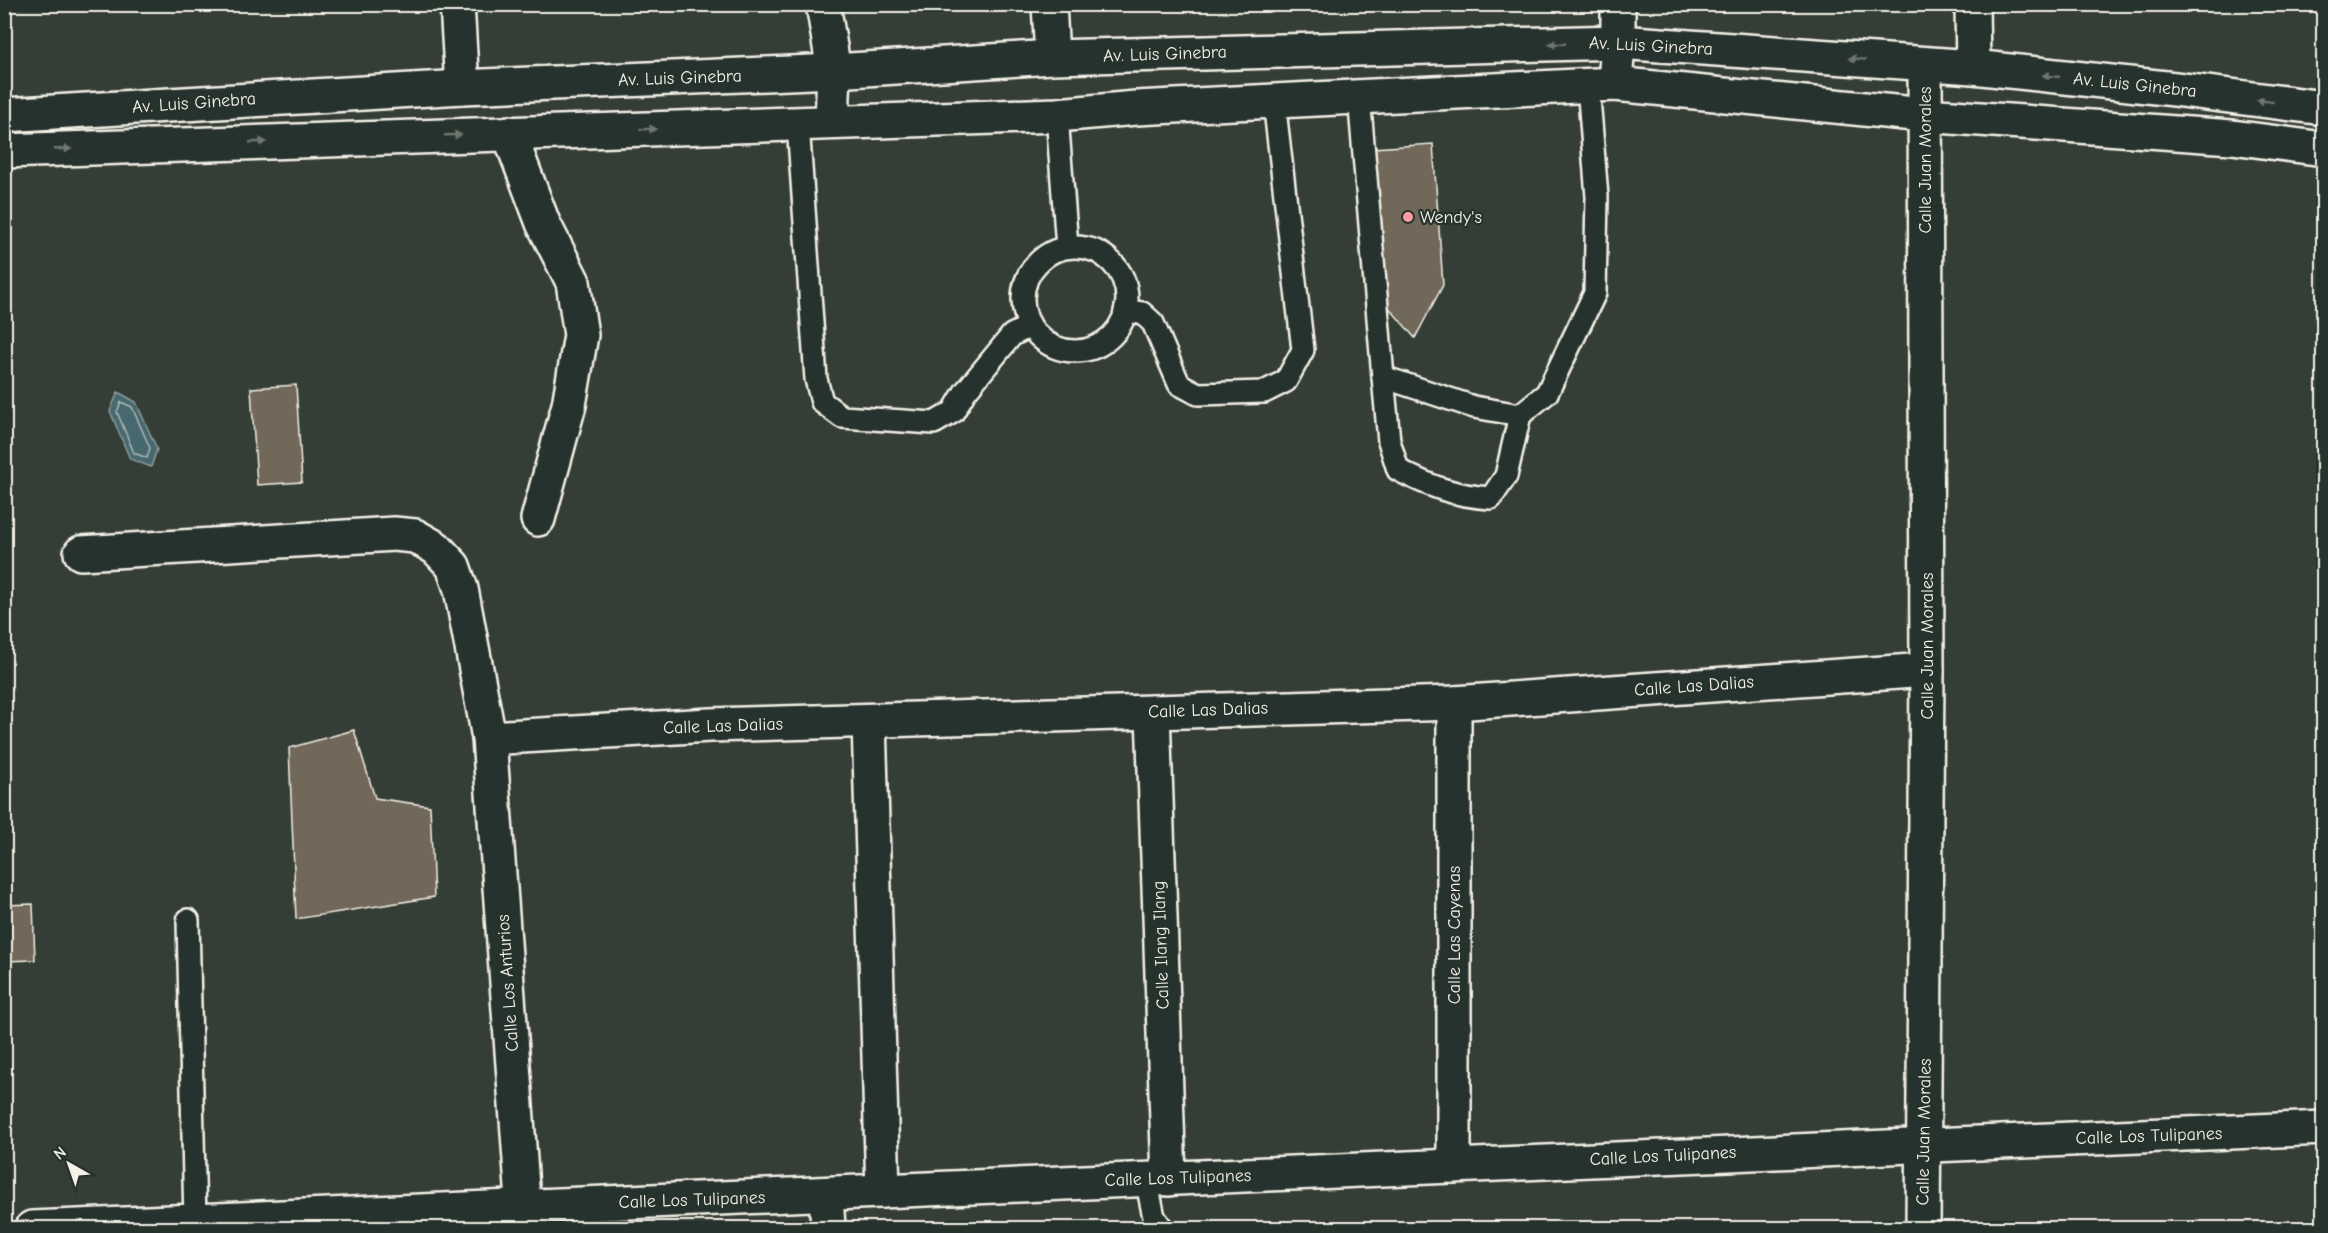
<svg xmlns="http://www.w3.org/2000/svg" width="2328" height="1233" font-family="'Comic Neue',sans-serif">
<rect width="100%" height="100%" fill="#353e36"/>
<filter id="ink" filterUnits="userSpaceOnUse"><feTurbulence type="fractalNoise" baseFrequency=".0167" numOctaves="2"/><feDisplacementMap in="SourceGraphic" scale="12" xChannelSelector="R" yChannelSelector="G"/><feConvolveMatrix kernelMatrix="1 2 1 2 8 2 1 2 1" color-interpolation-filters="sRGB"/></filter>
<g filter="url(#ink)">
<polygon fill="#47676e" stroke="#8c9e9f" stroke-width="1.5" points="118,392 136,402 157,449 151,467 130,459 110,411"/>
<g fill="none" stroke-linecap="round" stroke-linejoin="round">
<polygon stroke="#afbab7" stroke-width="1.5" points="121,402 132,407 150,448 147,458 134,453 117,412"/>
</g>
<g fill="#72685a" stroke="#f4f1e8" stroke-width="1.5">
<polygon points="1433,144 1443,285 1415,338 1385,303 1373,148"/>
<polygon points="296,385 302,482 257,485 251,388"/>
<polygon points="354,730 375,798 430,806 434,897 296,919 289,748"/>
<polygon points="33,904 35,960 4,961 4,905"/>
</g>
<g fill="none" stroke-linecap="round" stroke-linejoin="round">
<g stroke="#f4f1e8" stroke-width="26">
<g id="lane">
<polyline points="1359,96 1383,377 1474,407 1520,415 1547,393 1595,293 1597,197 1588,85"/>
<polyline points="1057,115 1067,247"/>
<polyline points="798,124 816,379 822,402 842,417 934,423 953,412 965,392 1012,335 1030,326"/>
<circle cx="1075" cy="299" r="52"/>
<polyline points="1125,311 1142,313 1153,323 1179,384 1198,394 1264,392 1286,381 1303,350 1274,101"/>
<path d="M 1383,377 L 1389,441 L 1398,470 C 1429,486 1455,496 1491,498 L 1506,476 L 1520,415"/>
<polyline points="188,920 195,1221"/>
<polyline points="1146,1179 1154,1217 1162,1228"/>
</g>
</g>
<g stroke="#f4f1e8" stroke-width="38">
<g id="street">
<polyline points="457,4 462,87"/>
<polyline points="823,4 834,71 832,122"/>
<polyline points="1049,4 1052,57"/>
<polyline points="1972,4 1973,67"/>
<polyline points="1615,84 1618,42 1618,4"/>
<polyline points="509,133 543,223 573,282 581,335 569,405 538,519"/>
<polyline points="81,553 394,534 415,536 436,548 453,566 461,589 489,738 525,1228"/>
<polyline points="1153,712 1169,1179"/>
<polyline points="869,721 883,1191"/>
<polyline points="489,738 710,725 1454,703 1927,670"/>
<polyline points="1454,1166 1454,703"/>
<polyline points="826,1194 828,1228"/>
<polyline points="32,1228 2324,1128"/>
<polyline points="1923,1228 1927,670 1925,64"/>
</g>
</g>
<g stroke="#f4f1e8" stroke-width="38">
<g id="secondary">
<polyline points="4,115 462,87 834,71 1052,57 1618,42 1973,67 2175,89 2324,108"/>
<polyline points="4,151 1057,115 1136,108 1615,84 1924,115 2232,137 2324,149"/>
</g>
</g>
<use href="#lane" stroke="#26332d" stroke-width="21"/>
<use href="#street" stroke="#26332d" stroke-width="33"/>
<use href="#secondary" stroke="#26332d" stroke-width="33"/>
</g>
<defs><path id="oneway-solid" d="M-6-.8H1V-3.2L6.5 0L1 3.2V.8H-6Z" transform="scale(1.5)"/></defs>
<g fill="#6e766e">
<use href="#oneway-solid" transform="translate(1557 44) rotate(178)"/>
<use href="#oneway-solid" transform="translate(1857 59) rotate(-176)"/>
<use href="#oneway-solid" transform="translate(2051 76) rotate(-174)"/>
<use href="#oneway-solid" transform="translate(2265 101) rotate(-173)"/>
<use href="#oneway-solid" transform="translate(648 129) rotate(-2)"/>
<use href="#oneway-solid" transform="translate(453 135) rotate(-2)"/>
<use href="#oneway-solid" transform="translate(258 142) rotate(-2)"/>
<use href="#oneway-solid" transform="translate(63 149) rotate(-2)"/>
</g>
</g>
<circle fill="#ff9aa2" stroke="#26332d" stroke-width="2" cx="1408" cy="217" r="6"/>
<g text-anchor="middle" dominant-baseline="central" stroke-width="4.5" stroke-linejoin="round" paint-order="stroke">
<g font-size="18" fill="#f4f1e8" stroke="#26332d">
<text transform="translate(1651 46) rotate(3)">Av. Luis Ginebra</text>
<text transform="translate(1165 54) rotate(-2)">Av. Luis Ginebra</text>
<text transform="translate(680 78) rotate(-2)">Av. Luis Ginebra</text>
<text transform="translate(2135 85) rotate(6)">Av. Luis Ginebra</text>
<text transform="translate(194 103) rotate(-4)">Av. Luis Ginebra</text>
<text transform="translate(1925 160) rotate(-90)">Calle Juan Morales</text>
<text transform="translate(1927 646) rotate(-90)">Calle Juan Morales</text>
<text transform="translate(1694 686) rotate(-4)">Calle Las Dalias</text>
<text transform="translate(1208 710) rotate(-2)">Calle Las Dalias</text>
<text transform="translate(723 726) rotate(-2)">Calle Las Dalias</text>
<text transform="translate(1454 935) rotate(-90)">Calle Las Cayenas</text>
<text transform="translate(1161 945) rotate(-92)">Calle Ilang Ilang</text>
<text transform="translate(508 983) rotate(-94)">Calle Los Anturios</text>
<text transform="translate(1924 1132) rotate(-89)">Calle Juan Morales</text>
<text transform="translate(2149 1136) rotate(-2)">Calle Los Tulipanes</text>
<text transform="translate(1663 1156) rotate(-3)">Calle Los Tulipanes</text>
<text transform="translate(1178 1178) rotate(-2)">Calle Los Tulipanes</text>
<text transform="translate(692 1200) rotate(-2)">Calle Los Tulipanes</text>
</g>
<g font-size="18" fill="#f4f1e8" stroke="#26332d" text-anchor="start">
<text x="1420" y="217">Wendy's</text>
</g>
</g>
<rect width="2328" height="1233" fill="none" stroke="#26332d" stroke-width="24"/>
<rect x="12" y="12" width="2304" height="1209" fill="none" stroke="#f4f1e8" stroke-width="2" filter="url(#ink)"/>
<g transform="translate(69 1164) rotate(320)" stroke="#26332d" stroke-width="4.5" paint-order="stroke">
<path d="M0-4.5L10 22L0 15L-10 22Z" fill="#f4f1e8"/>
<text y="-9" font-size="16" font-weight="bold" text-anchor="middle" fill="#f4f1e8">N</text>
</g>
</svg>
